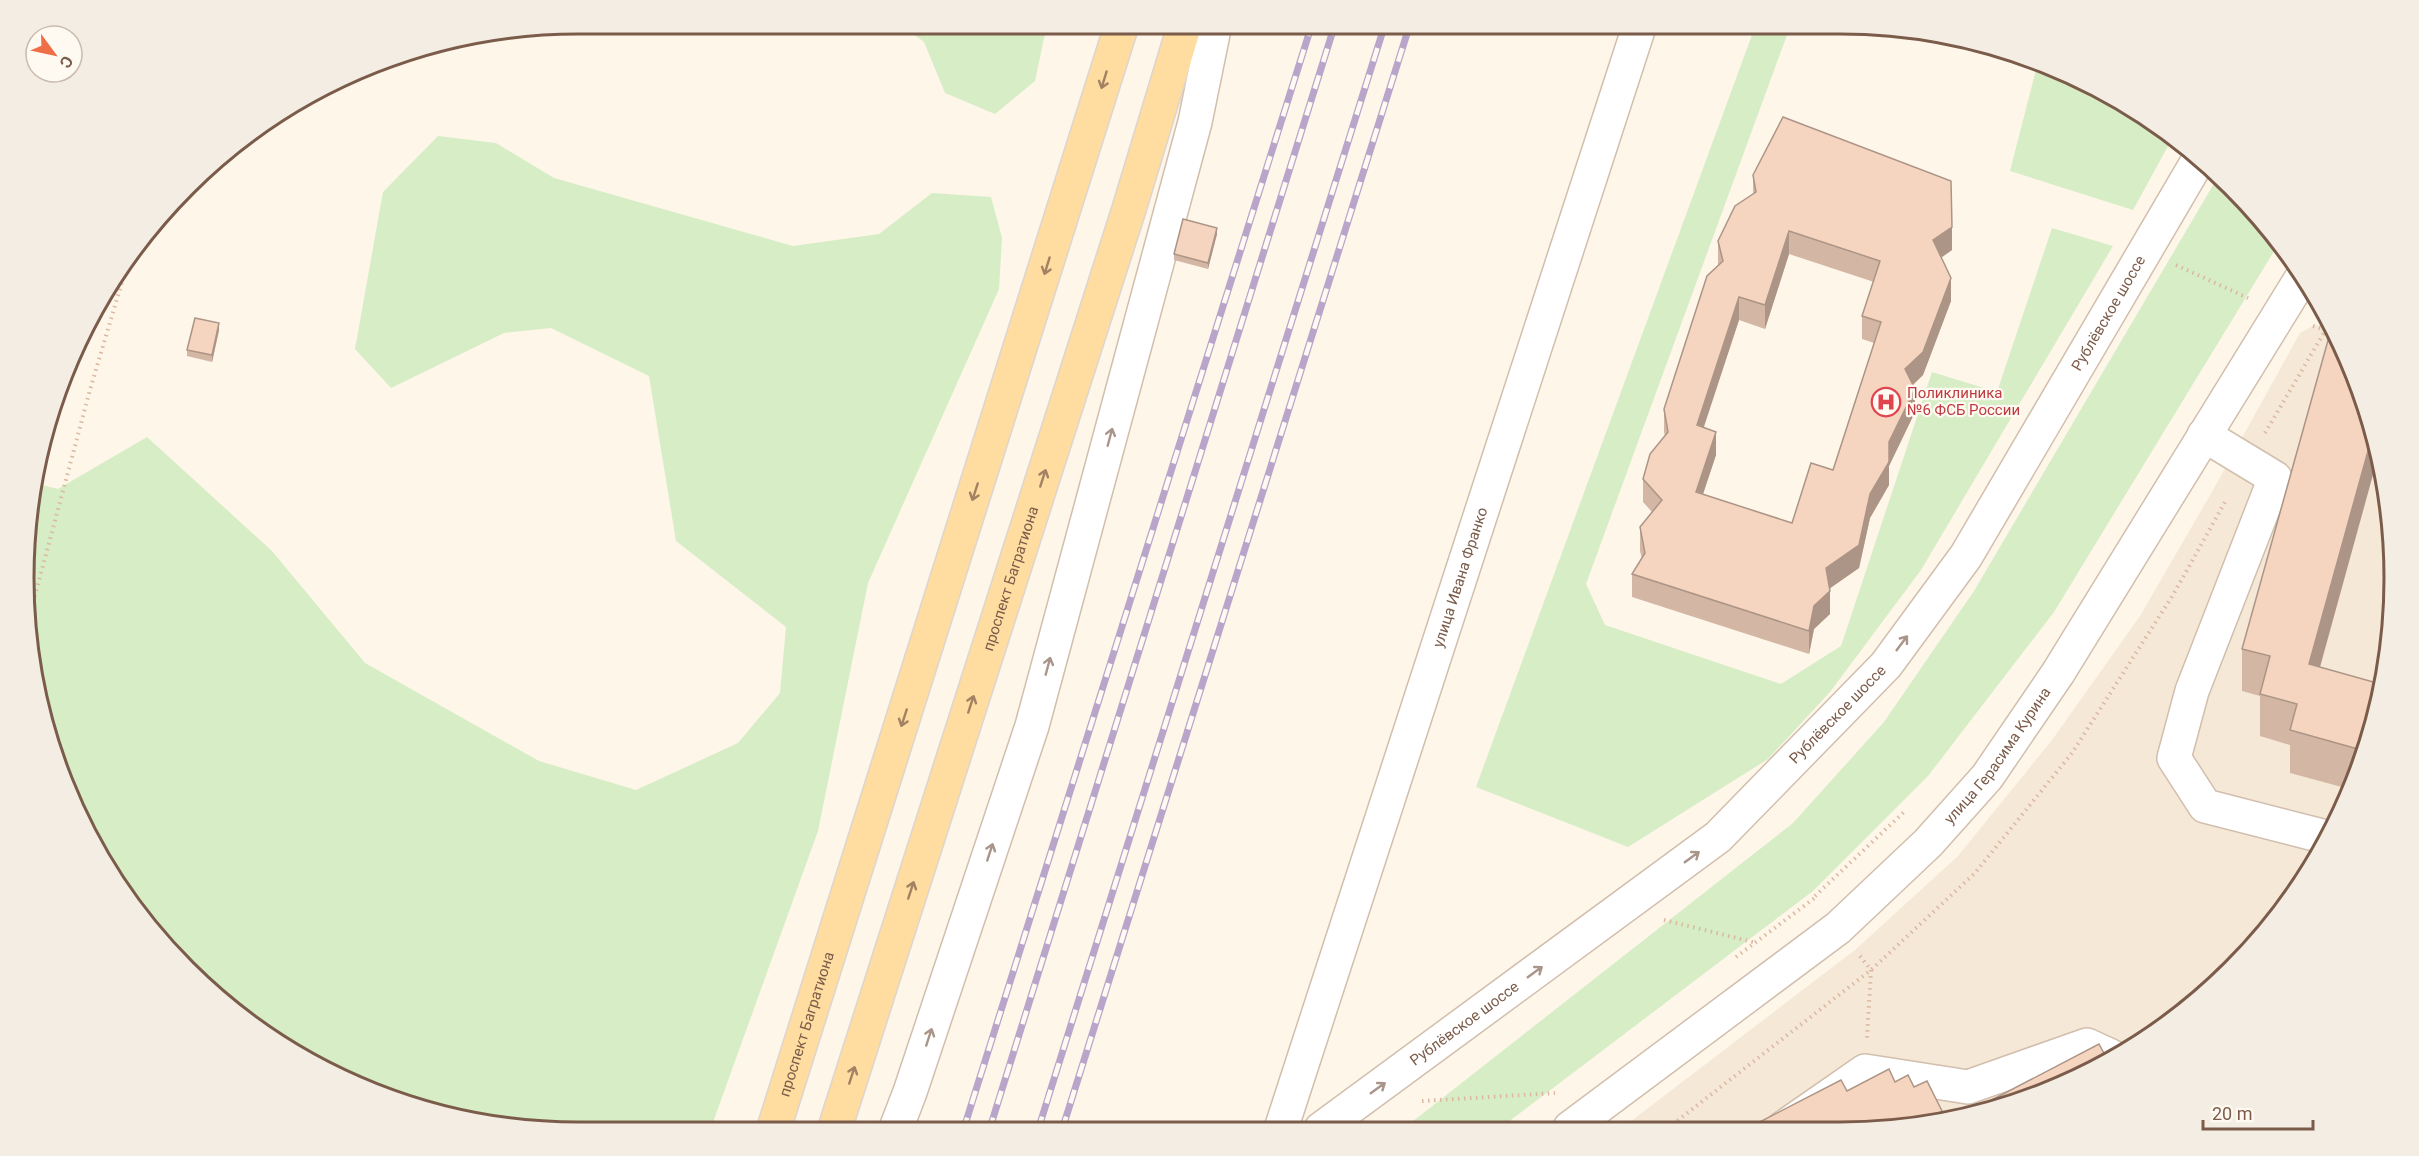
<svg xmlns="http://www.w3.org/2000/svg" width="2419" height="1156" font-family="Roboto,sans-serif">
<rect width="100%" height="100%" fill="#fef6e9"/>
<polygon fill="#f6e8d7" points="2315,325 2333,328 2353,366 2384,470 2395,578 2384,686 2353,790 2280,916 2178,1018 2053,1090 1914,1127 1622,1128 1855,950 1958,856 2052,740 2140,616 2213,490 2300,333"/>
<g fill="#d6edc6">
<polygon points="900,24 1047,24 1035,81 995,114 945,93 924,42"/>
<polygon points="1756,24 1791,24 1586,584 1605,625 1781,684 1841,646 1932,372 1997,392 2052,228 2113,246 1921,570 1830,692 1768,759 1628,847 1476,787"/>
<polygon points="2038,62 2053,66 2149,118 2173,137 2133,210 2010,171"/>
<polygon points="438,136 496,143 554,178 793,246 879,234 932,193 991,197 1002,238 999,289 868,583 818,831 712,1125 708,1132 578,1132 470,1121 366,1090 270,1038 187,970 81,823 29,650 34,483 58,489 147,437 272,551 365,663 539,761 636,790 738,743 780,693 786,627 676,541 649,376 551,328 504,333 391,388 355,349 383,192"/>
<polygon points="2219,175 2233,187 2279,243 2054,612 1928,776 1813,891 1499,1129 1403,1129 1793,823 1884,722 1974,591"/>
</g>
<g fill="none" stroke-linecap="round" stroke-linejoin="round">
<g stroke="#d2bead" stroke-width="36">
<g id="minor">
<polyline points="2204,435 2275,478 2192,691 2174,758 2205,806 2326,837"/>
<path id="s1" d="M 1570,1128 L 1838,928 L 1928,843 L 1987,777 L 2058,673 L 2304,274"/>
<polyline points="1783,1128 1865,1071 1968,1087 2087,1045 2111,1056"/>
<path id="s2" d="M 1281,1129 L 1640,24"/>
<path id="s3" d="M 1321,1129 L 1718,837 L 1886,665 L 1966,556 L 2199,159"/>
<polyline points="895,1131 910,1092 1032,726 1195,122 1215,24"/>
</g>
</g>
<g stroke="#ddd5d0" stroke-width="36">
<g id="major">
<path id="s4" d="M 773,1131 L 1122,24"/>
<path id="s5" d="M 834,1131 L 1129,209 L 1185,24"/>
</g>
</g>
<g stroke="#dbb8a1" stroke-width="4" stroke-dasharray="1.5 4.5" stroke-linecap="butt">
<polyline points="2176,265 2248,298"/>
<polyline points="2313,326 2335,333"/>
<polyline points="2265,433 2325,331"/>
<polyline points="30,614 90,390 129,258"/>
<polyline points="1815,896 1904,812"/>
<polyline points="1664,920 1753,942"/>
<polyline points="1860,956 1871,970 1867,1038"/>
<polyline points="1736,957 1816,897"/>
<polyline points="1422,1101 1555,1093"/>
<polyline points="1668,1128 1871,970 1975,873 2072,753 2173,595 2225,502"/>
</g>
<use href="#minor" stroke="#fff" stroke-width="33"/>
<use href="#major" stroke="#ffdc9f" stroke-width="33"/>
<g stroke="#b9a5ca" stroke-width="7">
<g id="rail">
<polyline points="1038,1130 1385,24"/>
<polyline points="1062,1130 1410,24"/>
<polyline points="963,1131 1312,24"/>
<polyline points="989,1131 1335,24"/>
</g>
</g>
<use href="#rail" stroke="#fffaf1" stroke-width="4.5" stroke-dasharray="14" stroke-linecap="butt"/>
</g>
<g fill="#d3b7a4" fill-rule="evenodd">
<path d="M 1753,175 L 1952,250 L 1941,258 L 1951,301 L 1923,375 L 1913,385 L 1915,412 L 1889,466 L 1889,485 L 1870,518 L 1859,568 L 1829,589 L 1830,614 L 1814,629 L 1809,654 L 1632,597 L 1632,574 L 1642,559 L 1640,551 L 1640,527 L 1652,512 L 1643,502 L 1643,479 L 1665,436 L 1664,432 L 1664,409 L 1718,266 L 1718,241 L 1753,194 ZM 1789,254 L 1874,282 L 1862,316 L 1862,339 L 1874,343 L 1833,470 L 1792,523 L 1703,494 L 1716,455 L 1703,427 L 1739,320 L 1765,329 Z"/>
<polygon points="1217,234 1208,269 1174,260 1174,254"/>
<polygon points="219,330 212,362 187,356 187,350"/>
<polygon points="2242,649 2320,667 2384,685 2353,790 2290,773 2290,745 2260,736 2260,696 2242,691"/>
</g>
<g fill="#ac9586">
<polygon points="1952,227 1952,250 1933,263 1933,240"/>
<polygon points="1217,228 1217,234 1208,269 1208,263"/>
<polygon points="1789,231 1789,254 1765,329 1765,305"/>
<polygon points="1951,278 1951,301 1923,375 1905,392 1905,369"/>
<polygon points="1739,297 1739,320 1697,448 1697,425"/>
<polygon points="219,323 219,330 212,362 212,355"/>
<polygon points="1915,389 1915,412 1889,466 1889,485 1870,518 1859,568 1826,591 1826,568 1889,442"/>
<polygon points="1716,432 1716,455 1696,515 1696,492"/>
<polygon points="2373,433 2379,453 2309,707 2309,664"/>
<polygon points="1830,591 1830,614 1814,629 1809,654 1809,631 1814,606"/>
</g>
<g fill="#f5d5bf" stroke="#ac9586" stroke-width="1.5" fill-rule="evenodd">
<path d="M 1783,117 L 1951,181 L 1952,227 L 1933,240 L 1951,278 L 1923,352 L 1905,369 L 1915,389 L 1889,442 L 1889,462 L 1870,494 L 1859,545 L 1826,568 L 1830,591 L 1814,606 L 1809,631 L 1632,574 L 1645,553 L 1640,527 L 1662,500 L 1643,479 L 1650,454 L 1668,432 L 1664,409 L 1707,276 L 1723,261 L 1718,241 L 1735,206 L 1756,192 L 1753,175 ZM 1789,231 L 1880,261 L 1862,316 L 1881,322 L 1833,470 L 1811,463 L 1792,523 L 1696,492 L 1716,432 L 1697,425 L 1739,297 L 1765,305 Z"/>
<polygon points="1183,219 1217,228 1208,263 1174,254"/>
<polygon points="195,318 219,323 212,355 187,350"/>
<polygon points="2332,326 2353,366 2373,433 2309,664 2384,685 2365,751 2290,730 2297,704 2260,694 2270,656 2242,649"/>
<polygon points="2099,1044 2107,1059 2053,1090 1965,1114"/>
<polygon points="1889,1069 1895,1082 1908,1075 1914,1087 1927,1081 1946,1119 1914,1127 1748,1128 1841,1080 1847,1091"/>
</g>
<defs><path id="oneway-shaft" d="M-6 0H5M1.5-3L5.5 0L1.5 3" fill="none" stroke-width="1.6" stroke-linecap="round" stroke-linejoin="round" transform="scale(1.5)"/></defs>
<g stroke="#a38264">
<use href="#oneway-shaft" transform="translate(1104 80) rotate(107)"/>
<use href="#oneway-shaft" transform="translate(1047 266) rotate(107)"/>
<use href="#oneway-shaft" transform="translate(1043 478) rotate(-72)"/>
<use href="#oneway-shaft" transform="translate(975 492) rotate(108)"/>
<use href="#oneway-shaft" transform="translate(971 704) rotate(-72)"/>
<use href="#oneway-shaft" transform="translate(904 718) rotate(108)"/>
<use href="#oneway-shaft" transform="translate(911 890) rotate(-72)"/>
<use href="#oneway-shaft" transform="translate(852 1075) rotate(-72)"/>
</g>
<g stroke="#a99589">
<use href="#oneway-shaft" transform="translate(1110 437) rotate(-75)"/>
<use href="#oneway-shaft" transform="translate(1902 643) rotate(-53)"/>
<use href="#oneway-shaft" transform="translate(1048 666) rotate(-75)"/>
<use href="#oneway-shaft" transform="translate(990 852) rotate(-72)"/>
<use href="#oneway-shaft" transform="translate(1692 857) rotate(-36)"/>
<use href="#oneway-shaft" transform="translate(1535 972) rotate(-36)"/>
<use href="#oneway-shaft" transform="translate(929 1037) rotate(-72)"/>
<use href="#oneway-shaft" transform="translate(1378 1088) rotate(-36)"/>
</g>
<defs>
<g id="hospital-ring" transform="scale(1.5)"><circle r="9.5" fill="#fffaf1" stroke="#e0444e" stroke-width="1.5"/><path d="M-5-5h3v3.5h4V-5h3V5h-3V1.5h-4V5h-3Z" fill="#e0444e"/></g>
</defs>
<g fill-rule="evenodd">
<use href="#hospital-ring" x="1886" y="402"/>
</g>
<g text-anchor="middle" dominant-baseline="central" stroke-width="4.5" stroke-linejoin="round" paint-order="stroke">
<g font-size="15" fill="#7b5c4a" stroke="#fffaf1">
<text stroke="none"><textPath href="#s3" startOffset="1150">Рублёвское шоссе</textPath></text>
<text stroke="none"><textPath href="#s2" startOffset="580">улица Ивана Франко</textPath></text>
<text stroke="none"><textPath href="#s5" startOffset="580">проспект Багратиона</textPath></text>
<text stroke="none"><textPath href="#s3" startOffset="664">Рублёвское шоссе</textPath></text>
<text stroke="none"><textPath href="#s1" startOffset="570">улица Герасима Курина</textPath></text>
<text stroke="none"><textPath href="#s4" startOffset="112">проспект Багратиона</textPath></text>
<text stroke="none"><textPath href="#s3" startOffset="178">Рублёвское шоссе</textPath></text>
</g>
<g font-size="15" fill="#be3a42" stroke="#fffaf1" text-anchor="start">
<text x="1907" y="393">Поликлиника<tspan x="1907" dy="17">№6 ФСБ России</tspan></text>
</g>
</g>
<path d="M0 0H2419V1156H0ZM578 34H1840A544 544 0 0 1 2384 578V578A544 544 0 0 1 1840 1122H578A544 544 0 0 1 34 578V578A544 544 0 0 1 578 34Z" fill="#f4ede4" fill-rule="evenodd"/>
<path fill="none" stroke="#7b5c4a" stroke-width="3" d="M578 34H1840A544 544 0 0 1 2384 578V578A544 544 0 0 1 1840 1122H578A544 544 0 0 1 34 578V578A544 544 0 0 1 578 34Z"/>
<g transform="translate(54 54) rotate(123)"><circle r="28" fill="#fffaf1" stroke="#cabbae" stroke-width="1.5"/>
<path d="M0-4.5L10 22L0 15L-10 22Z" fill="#ee6e48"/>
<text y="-9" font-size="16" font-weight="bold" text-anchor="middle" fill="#7b5c4a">С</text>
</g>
<path d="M2203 1120v9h110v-9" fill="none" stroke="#7b5c4a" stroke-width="3"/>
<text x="2212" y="1120" font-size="18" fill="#7b5c4a" stroke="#fffaf1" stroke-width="4.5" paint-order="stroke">20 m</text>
</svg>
